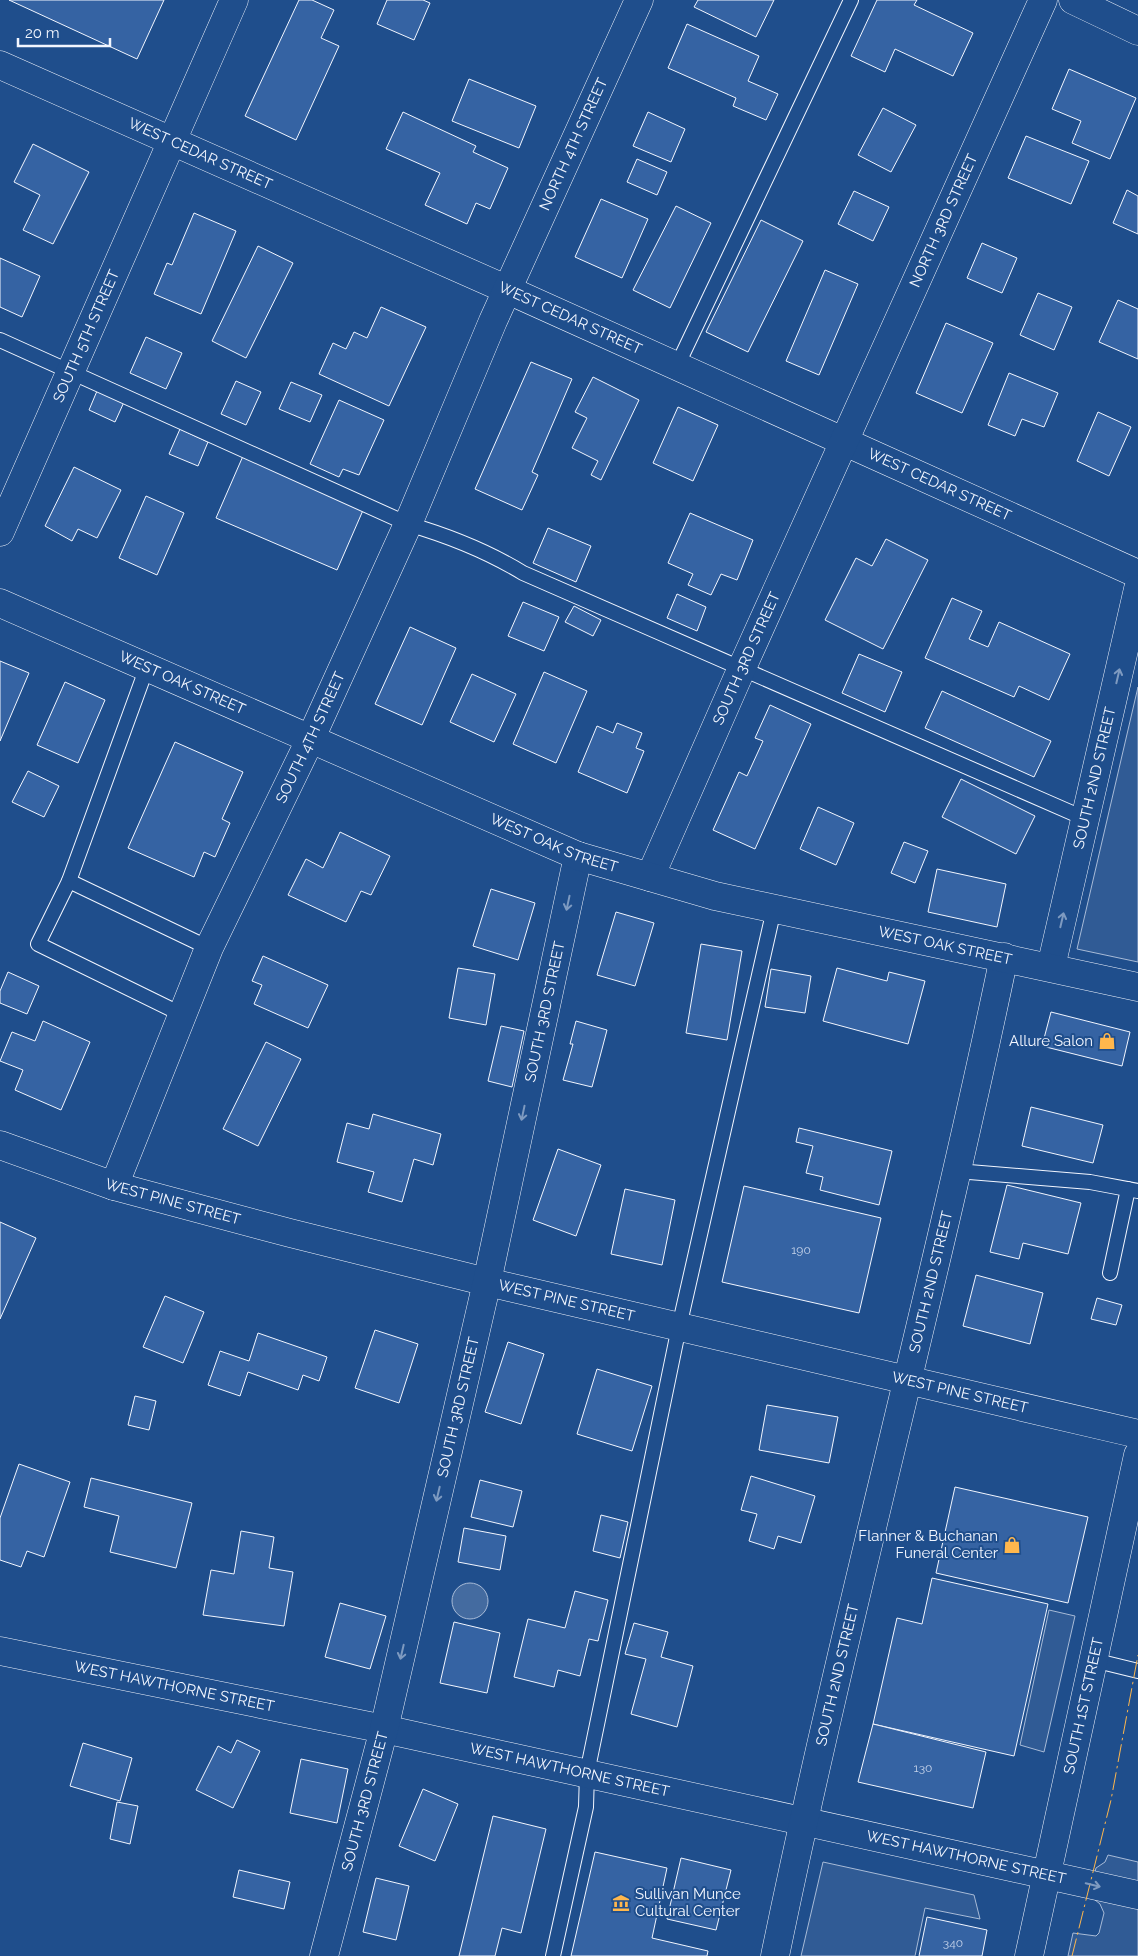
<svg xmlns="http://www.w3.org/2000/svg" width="1138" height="1956" font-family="Raleway,sans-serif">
<rect width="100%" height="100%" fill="#1f4e8c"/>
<g fill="#305b95" stroke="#a8bbd7">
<polygon points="1138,687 1138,962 1077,949"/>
<polygon points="1049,1610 1075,1616 1044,1752 1020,1745"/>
<polygon points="1108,1855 1138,1862 1138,1956 1068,1956 1073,1933 1096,1936 1099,1933 1104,1913 1100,1904 1089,1895 1096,1868 1105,1862"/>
<polygon points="823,1862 974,1895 980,1919 925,1908 915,1956 801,1956"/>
</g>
<circle fill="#446ba0" stroke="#a8bbd7" cx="470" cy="1601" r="18"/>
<g fill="#3563a3" stroke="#f2f6ff">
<polygon points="9,0 164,0 137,59"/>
<polygon points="299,0 312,0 334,10 321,38 339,46 296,140 245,116"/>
<polygon points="387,0 423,0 430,3 414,40 377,24"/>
<polygon points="698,0 774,0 756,37 694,7"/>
<polygon points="877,0 917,0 914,5 973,33 953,76 895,49 885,72 851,56"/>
<polygon points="687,24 759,56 748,81 778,94 766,120 733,106 736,98 668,68"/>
<polygon points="1069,69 1136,98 1110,159 1072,143 1081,121 1052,109"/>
<polygon points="469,79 536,106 519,148 452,121"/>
<polygon points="883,108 916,125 891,172 858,155"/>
<polygon points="403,112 476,146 473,152 508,168 490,209 476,203 467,224 425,205 440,173 386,149"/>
<polygon points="648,112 685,129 671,162 633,146"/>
<polygon points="1026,136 1089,161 1071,204 1008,178"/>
<polygon points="33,144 89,172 53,244 23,230 40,195 14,182"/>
<polygon points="637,159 667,172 657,195 627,182"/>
<polygon points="1127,190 1138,196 1138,234 1113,223"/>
<polygon points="854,191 889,207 873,241 838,224"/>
<polygon points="601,199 648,219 622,278 575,257"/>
<polygon points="676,206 711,223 670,308 633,290"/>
<polygon points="194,213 236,231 201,314 154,294 167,263 172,265"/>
<polygon points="761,220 803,241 748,352 706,332"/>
<polygon points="982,243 1017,258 1002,293 967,278"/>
<polygon points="258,246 293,263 246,358 212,341"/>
<polygon points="0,258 40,276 22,317 0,307"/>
<polygon points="825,270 858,284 819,375 786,361"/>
<polygon points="1038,293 1072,307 1054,350 1020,335"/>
<polygon points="1118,300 1138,309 1138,359 1099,342"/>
<polygon points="381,307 426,327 389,406 319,374 333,343 346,349 354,332 367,338"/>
<polygon points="946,323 993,343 962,413 916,393"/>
<polygon points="146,337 182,353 166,389 130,373"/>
<polygon points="531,362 572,379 532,472 538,475 522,510 475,489"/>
<polygon points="1009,373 1058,393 1044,427 1022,419 1015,436 988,425"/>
<polygon points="593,377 639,400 601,480 591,475 598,461 572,448 587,418 575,412"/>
<polygon points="236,381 261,392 246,425 221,414"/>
<polygon points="291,382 322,395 310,422 279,409"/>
<polygon points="97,391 124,402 115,422 89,410"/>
<polygon points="339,400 384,420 359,475 343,469 339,477 310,464"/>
<polygon points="678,407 718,425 693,481 653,463"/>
<polygon points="1098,412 1131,427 1109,476 1077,461"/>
<polygon points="180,429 208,442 198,466 169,454"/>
<polygon points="243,456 364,508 337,570 216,518"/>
<polygon points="74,467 121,490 97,538 78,529 72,541 45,526"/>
<polygon points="146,496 184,513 157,575 119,558"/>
<polygon points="690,513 753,540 737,580 721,574 711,595 688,585 693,574 668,563"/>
<polygon points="548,528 591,546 576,582 533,563"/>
<polygon points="886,539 928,560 883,649 825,620 856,558 872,566"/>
<polygon points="677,594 706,607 697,631 667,618"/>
<polygon points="952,598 982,611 969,639 988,647 999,622 1070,654 1049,700 1019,686 1014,697 925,658"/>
<polygon points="523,602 559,617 544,651 508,636"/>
<polygon points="574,606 601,620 593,636 565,622"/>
<polygon points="410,627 456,648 422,725 375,704"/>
<polygon points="859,654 902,672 885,712 842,693"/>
<polygon points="0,661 29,673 0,741"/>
<polygon points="544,672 587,691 556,763 513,744"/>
<polygon points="472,674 516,694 494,742 450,722"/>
<polygon points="65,682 105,700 78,763 37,745"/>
<polygon points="942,691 1051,741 1034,777 925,728"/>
<polygon points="770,705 811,724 755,849 713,830 739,772 747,776 763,741 755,738"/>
<polygon points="617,723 642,733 636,748 644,751 627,793 578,772 597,726 613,733"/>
<polygon points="175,742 243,772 222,819 230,823 215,857 204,852 194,877 128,848"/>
<polygon points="28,771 59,786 44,817 12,802"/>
<polygon points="961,779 1035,816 1016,854 942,817"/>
<polygon points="818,807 854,823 836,865 800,849"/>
<polygon points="340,832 390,856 371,895 361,891 346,922 288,895 306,859 323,868"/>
<polygon points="904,842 928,851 915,883 891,873"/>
<polygon points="937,869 1006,884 997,927 928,912"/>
<polygon points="491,889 535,903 518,960 473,946"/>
<polygon points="616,912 654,923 635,986 597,975"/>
<polygon points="701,944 742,951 727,1040 686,1033"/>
<polygon points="263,956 328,985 308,1028 254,1004 262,985 252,981"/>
<polygon points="458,968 495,974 486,1025 449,1018"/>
<polygon points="837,968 887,981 889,972 925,981 908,1044 823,1021"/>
<polygon points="771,969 811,976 805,1013 765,1007"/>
<polygon points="8,972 39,986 27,1014 0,1003 0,991"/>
<polygon points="1051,1012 1130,1032 1122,1066 1042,1046"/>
<polygon points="43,1021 90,1042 61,1110 15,1090 23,1070 0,1061 12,1032 35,1041"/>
<polygon points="576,1021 607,1030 592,1087 563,1080 573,1044 570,1044"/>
<polygon points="501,1026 524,1031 512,1087 488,1081"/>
<polygon points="266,1042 301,1059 258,1146 223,1129"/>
<polygon points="1031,1107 1103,1125 1093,1163 1022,1146"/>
<polygon points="373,1114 441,1134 433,1165 414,1159 402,1202 368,1192 374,1172 337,1162 347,1123 369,1129"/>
<polygon points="799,1128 892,1151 879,1205 820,1190 823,1177 806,1173 813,1146 796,1142"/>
<polygon points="558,1149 601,1165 576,1236 533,1220"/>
<polygon points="1007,1185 1081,1203 1068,1254 1023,1243 1019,1259 990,1252"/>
<polygon points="744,1186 881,1218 859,1313 722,1282"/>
<polygon points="625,1189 675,1200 662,1265 611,1254"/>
<polygon points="0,1222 36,1238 0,1319"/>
<polygon points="976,1275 1043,1293 1030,1344 963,1326"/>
<polygon points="165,1296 204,1312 183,1363 143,1347"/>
<polygon points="1097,1298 1122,1305 1116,1325 1091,1319"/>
<polygon points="375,1330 418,1344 399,1403 355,1388"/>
<polygon points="258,1333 327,1357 319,1381 303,1375 298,1390 248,1372 240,1396 208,1385 220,1351 249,1361"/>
<polygon points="508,1342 544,1354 521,1424 485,1412"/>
<polygon points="597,1369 652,1386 632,1451 577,1434"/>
<polygon points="135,1396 156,1401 149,1430 128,1425"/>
<polygon points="767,1405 838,1417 829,1463 759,1450"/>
<polygon points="19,1464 70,1482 44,1557 27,1551 21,1567 0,1560 0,1518"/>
<polygon points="751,1476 815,1496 801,1543 778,1536 774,1549 749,1541 757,1514 741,1510"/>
<polygon points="91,1478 192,1503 176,1568 110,1552 119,1516 84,1507"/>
<polygon points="480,1480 522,1491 513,1527 471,1517"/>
<polygon points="955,1487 1088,1517 1068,1603 936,1573"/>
<polygon points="601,1515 628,1522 620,1558 593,1551"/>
<polygon points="464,1528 506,1536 500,1570 458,1562"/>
<polygon points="241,1531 274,1537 269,1568 293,1572 284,1626 203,1615 211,1570 234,1574"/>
<polygon points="932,1578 1048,1604 1014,1756 873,1724 897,1618 922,1624"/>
<polygon points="575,1591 608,1600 598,1641 589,1639 580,1676 558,1670 554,1687 514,1677 528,1619 565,1628"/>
<polygon points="340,1603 386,1616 370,1669 325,1657"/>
<polygon points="454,1622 500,1633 487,1693 440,1683"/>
<polygon points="634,1623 668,1632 661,1657 693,1666 677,1727 631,1714 646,1659 625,1654"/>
<polygon points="873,1724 986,1752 973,1808 858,1782"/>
<polygon points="237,1740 260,1751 233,1808 196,1790 218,1746 231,1753"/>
<polygon points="83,1743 132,1758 120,1801 70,1786"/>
<polygon points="301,1759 348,1769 337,1823 290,1813"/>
<polygon points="423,1789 458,1804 435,1861 399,1846"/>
<polygon points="117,1802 138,1806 130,1844 110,1839"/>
<polygon points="493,1816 546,1829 521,1933 502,1928 495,1956 459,1956"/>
<polygon points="595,1852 667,1868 652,1938 708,1951 707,1956 571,1956"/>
<polygon points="681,1858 731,1870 716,1930 667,1919"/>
<polygon points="239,1870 290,1882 284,1909 233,1897"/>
<polygon points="376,1878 409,1886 396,1940 363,1932"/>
<polygon points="927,1917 987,1930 982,1956 919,1956"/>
</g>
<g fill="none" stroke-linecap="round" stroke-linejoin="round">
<g stroke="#f2f6ff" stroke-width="16">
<g id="lane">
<path d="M 0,340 L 408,524 C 449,536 487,551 523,573 L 1086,819"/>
<polyline points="677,366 851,0"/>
<polyline points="69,881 147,667"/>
<polyline points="183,1015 38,944 69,881 209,948"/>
<polyline points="957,1171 1090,1182 1138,1191"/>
<polyline points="1110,1273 1128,1189"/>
<polyline points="1093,1660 1138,1671"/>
<polyline points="553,1956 586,1807 587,1773 679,1327 774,909"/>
</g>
</g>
<g stroke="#f2f6ff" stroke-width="29">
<g id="street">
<polyline points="1073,0 1138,31"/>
<path id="s1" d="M 0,65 L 508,290 L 1138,574"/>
<path id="s2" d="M 0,532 L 234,0"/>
<path id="s3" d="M 650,877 L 741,670 L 1043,0"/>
<path id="s4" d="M 1051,967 L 1138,589"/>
<path id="s5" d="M 0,1145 L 114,1186 L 290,1233 L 487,1282 L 1138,1434"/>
<path id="s6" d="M 114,1186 L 209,948 L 310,740 L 408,524 L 493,321 L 639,0"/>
<path id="s7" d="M 0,1651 L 384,1729 L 1138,1895"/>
<path id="s8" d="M 324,1956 L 384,1729 L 487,1282 L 578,856"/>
<path id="s9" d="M 775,1956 C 844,1621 934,1292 1004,957"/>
</g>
</g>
<g stroke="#f2f6ff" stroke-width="29">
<g id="secondary">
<path id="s10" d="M 0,603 L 578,856 L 715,896 L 1138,987"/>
<path id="s11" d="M 1029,1956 L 1138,1455"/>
</g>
</g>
<use href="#lane" stroke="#1f4e8c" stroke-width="14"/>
<use href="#street" stroke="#1f4e8c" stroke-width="28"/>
<use href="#secondary" stroke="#1f4e8c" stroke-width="28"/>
<polyline stroke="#ffb74d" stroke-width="1" stroke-dasharray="18 4 2.5 4" stroke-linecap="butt" points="1072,1956 1111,1800 1138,1655"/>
</g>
<defs><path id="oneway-shaft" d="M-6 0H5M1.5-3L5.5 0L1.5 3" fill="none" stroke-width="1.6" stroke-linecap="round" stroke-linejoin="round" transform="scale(1.25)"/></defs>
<g stroke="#7e9ac0">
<use href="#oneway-shaft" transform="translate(1118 676) rotate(-77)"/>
<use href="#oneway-shaft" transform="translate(568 903) rotate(102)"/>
<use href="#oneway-shaft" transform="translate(1062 920) rotate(-77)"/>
<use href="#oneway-shaft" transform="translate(523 1113) rotate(102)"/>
<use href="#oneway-shaft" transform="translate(438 1494) rotate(103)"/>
<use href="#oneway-shaft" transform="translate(402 1652) rotate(103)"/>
<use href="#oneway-shaft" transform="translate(1093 1885) rotate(13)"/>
</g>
<defs>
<g id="shop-bare" transform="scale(1.35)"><path d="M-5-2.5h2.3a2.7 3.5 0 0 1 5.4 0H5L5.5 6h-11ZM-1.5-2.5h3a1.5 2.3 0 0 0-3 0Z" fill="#ffb74d" stroke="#1f4e8c" stroke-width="2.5" paint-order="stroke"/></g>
<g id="museum-bare" transform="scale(1.35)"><path d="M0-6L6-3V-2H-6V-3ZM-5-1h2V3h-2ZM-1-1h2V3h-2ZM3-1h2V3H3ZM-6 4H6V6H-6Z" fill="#ffb74d" stroke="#1f4e8c" stroke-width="2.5" paint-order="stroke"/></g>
</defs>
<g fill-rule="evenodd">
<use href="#shop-bare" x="1107" y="1041"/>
<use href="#shop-bare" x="1012" y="1545"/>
<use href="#museum-bare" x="621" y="1903"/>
</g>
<g text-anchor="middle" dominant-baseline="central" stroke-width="4" stroke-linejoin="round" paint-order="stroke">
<g font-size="12" fill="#c3d1e8">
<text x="801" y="1250">190</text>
<text x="923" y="1768">130</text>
<text x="953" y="1943">340</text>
</g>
<g font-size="15" fill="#f2f6ff" stroke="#1f4e8c">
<text stroke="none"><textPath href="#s6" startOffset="1139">NORTH 4TH STREET</textPath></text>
<text stroke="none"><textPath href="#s1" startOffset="219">WEST CEDAR STREET</textPath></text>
<text stroke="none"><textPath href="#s3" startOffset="719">NORTH 3RD STREET</textPath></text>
<text stroke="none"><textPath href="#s1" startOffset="624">WEST CEDAR STREET</textPath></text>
<text stroke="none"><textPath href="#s2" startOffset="214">SOUTH 5TH STREET</textPath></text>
<text stroke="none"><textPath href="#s1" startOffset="1029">WEST CEDAR STREET</textPath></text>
<text stroke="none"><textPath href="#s3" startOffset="239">SOUTH 3RD STREET</textPath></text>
<text stroke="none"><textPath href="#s10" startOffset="199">WEST OAK STREET</textPath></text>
<text stroke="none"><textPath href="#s6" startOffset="490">SOUTH 4TH STREET</textPath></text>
<text stroke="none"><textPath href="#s4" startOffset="194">SOUTH 2ND STREET</textPath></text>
<text stroke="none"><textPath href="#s10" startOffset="604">WEST OAK STREET</textPath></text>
<text stroke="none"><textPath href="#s10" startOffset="1009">WEST OAK STREET</textPath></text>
<text stroke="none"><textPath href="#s8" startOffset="970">SOUTH 3RD STREET</textPath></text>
<text stroke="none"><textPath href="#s5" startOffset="182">WEST PINE STREET</textPath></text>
<text stroke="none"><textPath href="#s9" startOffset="692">SOUTH 2ND STREET</textPath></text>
<text stroke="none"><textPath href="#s5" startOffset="588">WEST PINE STREET</textPath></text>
<text stroke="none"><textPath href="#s5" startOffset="992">WEST PINE STREET</textPath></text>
<text stroke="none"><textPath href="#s8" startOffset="565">SOUTH 3RD STREET</textPath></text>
<text stroke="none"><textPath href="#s9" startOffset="288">SOUTH 2ND STREET</textPath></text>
<text stroke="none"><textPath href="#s7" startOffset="178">WEST HAWTHORNE STREET</textPath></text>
<text stroke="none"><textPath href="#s11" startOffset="256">SOUTH 1ST STREET</textPath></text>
<text stroke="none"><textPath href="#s7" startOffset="582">WEST HAWTHORNE STREET</textPath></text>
<text stroke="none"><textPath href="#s8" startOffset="160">SOUTH 3RD STREET</textPath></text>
<text stroke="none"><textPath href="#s7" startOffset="988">WEST HAWTHORNE STREET</textPath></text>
</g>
<g font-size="15" fill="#f2f6ff" stroke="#1f4e8c" text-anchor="end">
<text x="1093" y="1041">Allure Salon</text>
<text x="998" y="1536">Flanner &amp; Buchanan<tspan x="998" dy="17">Funeral Center</tspan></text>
<text x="635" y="1894" text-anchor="start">Sullivan Munce<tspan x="635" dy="17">Cultural Center</tspan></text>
</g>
</g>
<path d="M18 38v8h92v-8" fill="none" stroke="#f2f6ff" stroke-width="2.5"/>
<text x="25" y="38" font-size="15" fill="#f2f6ff" stroke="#1f4e8c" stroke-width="4" paint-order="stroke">20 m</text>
</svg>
